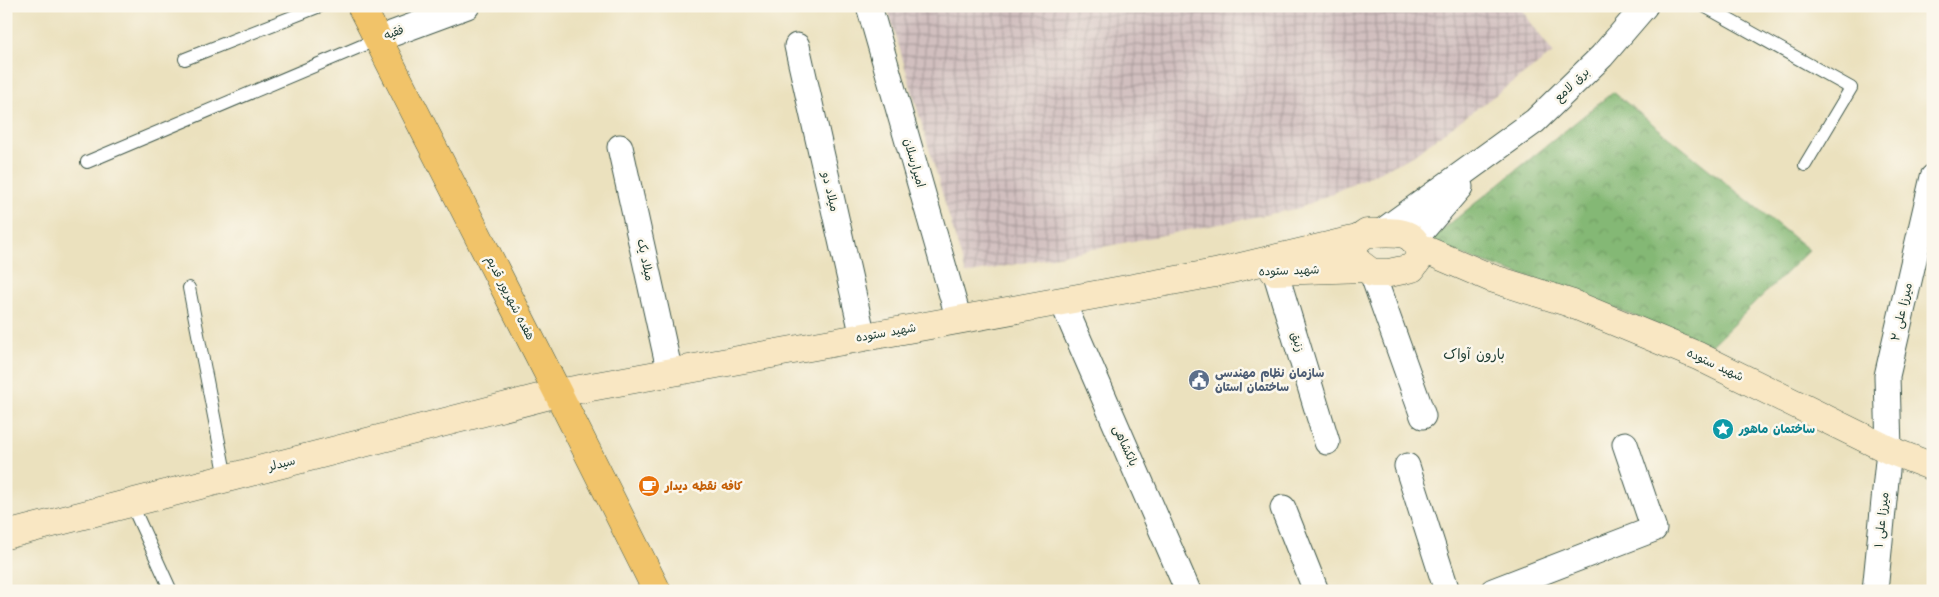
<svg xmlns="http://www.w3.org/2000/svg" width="1939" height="597" font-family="Kalam,'Playpen Sans Arabic',sans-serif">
<defs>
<pattern id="industrial-grid" width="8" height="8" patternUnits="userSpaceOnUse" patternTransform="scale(1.25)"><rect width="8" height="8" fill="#d1bfbf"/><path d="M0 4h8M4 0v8" fill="none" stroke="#a99c9c"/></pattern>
<pattern id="forest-crowns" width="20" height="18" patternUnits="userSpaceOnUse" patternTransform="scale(1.25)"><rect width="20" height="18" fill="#84b874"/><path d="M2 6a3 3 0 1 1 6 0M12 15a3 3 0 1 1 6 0" fill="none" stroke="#6b9760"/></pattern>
</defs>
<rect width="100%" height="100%" fill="#fbf7ec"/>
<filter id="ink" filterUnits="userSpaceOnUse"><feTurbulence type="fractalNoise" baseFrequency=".02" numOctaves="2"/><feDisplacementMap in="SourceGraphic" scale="10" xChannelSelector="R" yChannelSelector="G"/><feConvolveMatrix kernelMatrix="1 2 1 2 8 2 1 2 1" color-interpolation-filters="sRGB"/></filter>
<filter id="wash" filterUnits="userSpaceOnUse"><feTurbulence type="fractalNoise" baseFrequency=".0096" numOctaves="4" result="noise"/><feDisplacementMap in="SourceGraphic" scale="20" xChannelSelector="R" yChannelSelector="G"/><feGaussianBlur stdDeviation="1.12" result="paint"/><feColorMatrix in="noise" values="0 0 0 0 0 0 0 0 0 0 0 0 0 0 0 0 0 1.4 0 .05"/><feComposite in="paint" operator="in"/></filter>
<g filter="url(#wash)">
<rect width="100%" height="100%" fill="#ebe1be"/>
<polygon fill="url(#industrial-grid)" points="887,6 1519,6 1553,53 1409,158 1300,208 966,274"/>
<polygon fill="url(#forest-crowns)" stroke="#527a54" points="1613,92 1809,250 1711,346 1575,293 1426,243"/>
</g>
<g filter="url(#ink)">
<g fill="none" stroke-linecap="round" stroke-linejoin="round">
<g stroke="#3e5649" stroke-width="14">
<g id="service">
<polyline points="1704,6 1851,88 1805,165"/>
<polyline points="185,59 320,6"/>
<polyline points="87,162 378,39"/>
<polyline points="189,288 226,478"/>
<polyline points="131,503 171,591"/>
</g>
</g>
<g stroke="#3e5649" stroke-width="27">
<g id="minor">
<polyline points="869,6 959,320"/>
<polyline points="378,39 467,6"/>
<polyline points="797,46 863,337"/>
<polyline points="620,147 670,373"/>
<polyline points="1380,233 1535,121 1602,56 1645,6"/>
<polyline points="1415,239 1460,187"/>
<polyline points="1275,271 1327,442"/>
<polyline points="1372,273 1423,416"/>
<polyline points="1062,301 1188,591"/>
<polyline points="1407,466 1447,591"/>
<polyline points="1283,508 1316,591"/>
<polyline points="1493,591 1654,529 1625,444"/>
<polyline points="1875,591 1889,450 1887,376 1933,177"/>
</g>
</g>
<g stroke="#3e5649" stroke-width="29">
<g id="secondary">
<path d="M 1367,233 C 1391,233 1417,226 1420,257 L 1412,268 L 1389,273 L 1372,273 L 1356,261 C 1352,245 1353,242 1367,233 Z"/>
<polyline points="1419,247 1491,278 1570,303 1698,356 1889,450 1933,467"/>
<polyline points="1274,271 1364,268"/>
<polyline points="6,535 558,393 1215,273 1357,239"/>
</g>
</g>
<g stroke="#3e5649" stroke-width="29">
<polyline id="primary" points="361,6 558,393 657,591"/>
</g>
<use href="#service" stroke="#fff" stroke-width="12"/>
<use href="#minor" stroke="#fff" stroke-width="25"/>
<use href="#secondary" stroke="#f9e7c3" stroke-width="28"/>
<use href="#primary" stroke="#f1c369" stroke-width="28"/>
</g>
</g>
<defs>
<g id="civic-disc" transform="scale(1.125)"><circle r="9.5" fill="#5c6f8a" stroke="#fbf7ec"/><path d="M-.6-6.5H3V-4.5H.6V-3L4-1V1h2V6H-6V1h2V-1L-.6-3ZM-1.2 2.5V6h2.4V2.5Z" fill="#fff"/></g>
<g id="sight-disc" transform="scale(1.125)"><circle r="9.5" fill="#0f9aa8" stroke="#fbf7ec"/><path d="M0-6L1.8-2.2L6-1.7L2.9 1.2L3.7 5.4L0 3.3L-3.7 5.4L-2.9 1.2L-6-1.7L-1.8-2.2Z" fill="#fff"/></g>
<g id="cafe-disc" transform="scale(1.125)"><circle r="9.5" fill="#e8710a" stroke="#fbf7ec"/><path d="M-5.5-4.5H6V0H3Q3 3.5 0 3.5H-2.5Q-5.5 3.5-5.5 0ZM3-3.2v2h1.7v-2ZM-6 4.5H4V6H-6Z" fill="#fff"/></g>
</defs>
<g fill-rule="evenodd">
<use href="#civic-disc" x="1199" y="380"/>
<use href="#sight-disc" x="1723" y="429"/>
<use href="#cafe-disc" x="649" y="486"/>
</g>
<g text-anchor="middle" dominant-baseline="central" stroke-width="5" stroke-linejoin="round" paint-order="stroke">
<g font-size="12" fill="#1f3d34" stroke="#fbf7ec">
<text transform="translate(394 33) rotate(-20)">فقیه</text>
<text transform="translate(1572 85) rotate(-44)">برق لامع</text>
<text transform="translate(914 163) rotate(74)">امیرارسلان</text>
<text transform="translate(830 192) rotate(77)">میلاد دو</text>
<text transform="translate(645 260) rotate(78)">میلاد یک</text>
<text transform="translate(1289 271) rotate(-2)">شهید ستوده</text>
<text transform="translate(510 298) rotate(63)">هفده شهریور قدیم</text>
<text transform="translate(1902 312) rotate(-77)">میرزا علی ۲</text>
<text transform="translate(886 333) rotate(-10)">شهید ستوده</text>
<text transform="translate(1297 342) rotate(73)">زنبق</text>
<text transform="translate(1715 365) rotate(25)">شهید ستوده</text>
<text transform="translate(1125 446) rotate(66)">بانکشاهی</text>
<text transform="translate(282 464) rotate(-14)">سیدلر</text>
<text transform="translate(1882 520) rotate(-84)">میرزا علی ۱</text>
</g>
<g font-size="12" font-weight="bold" fill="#4e5e75" stroke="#fbf7ec" text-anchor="start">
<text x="1215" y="373">سازمان نظام مهندسی<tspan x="1215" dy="14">ساختمان استان</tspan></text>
</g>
<g font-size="12" font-weight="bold" fill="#0d838f" stroke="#fbf7ec" text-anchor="start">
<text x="1739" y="429">ساختمان ماهور</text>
</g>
<g font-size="12" font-weight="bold" fill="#c56008" stroke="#fbf7ec" text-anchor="start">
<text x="665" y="486">کافه نقطه دیدار</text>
</g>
<g font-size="14" fill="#1f3d34" stroke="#fbf7ec">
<text x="1474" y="355">بارون آواک</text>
</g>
</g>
<rect width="1939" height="597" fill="none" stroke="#fbf7ec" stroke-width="25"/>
</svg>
